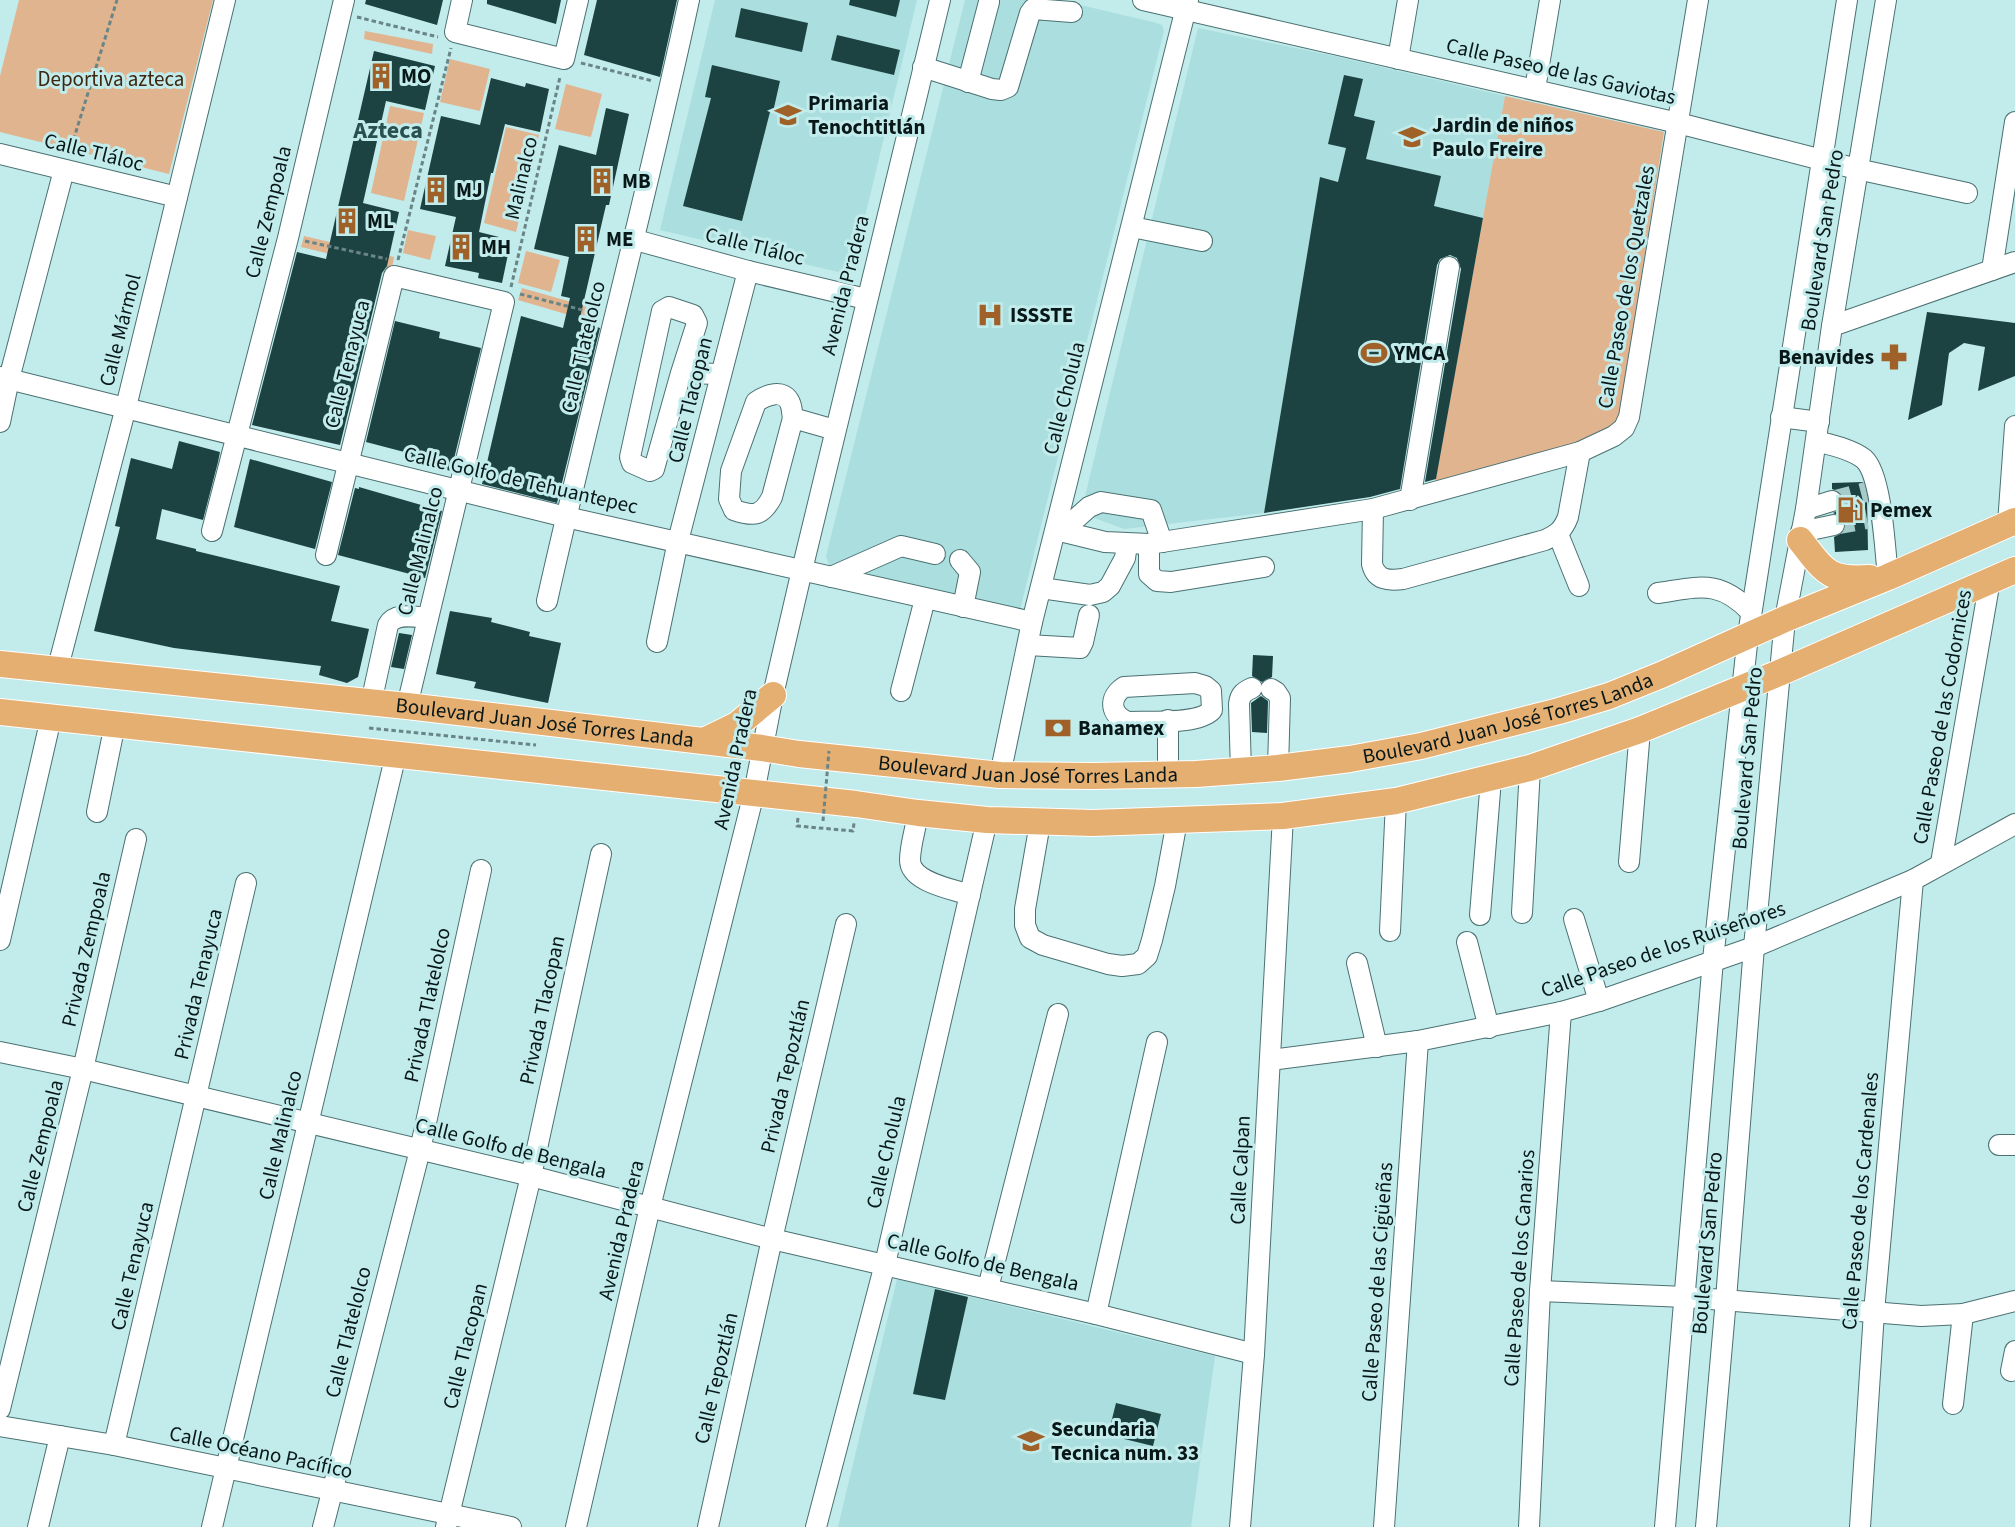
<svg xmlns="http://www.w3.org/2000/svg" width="2015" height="1527" font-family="'Source Sans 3',sans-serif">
<rect width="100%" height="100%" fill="#c2ebeb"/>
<g fill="#abdede">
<polygon points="715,0 917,0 851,275 660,230"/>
<polygon points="965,0 1059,0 1157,23 1162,25 1164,31 1020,610 829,565 826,556"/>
<polygon points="1198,28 1339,57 1505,96 1483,218 1320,177 1264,513 1124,529 1081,513"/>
<polygon points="897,1279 1215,1356 1191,1527 838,1527"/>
</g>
<g fill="#e1b490">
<polygon points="19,0 213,0 169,174 0,132 0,76"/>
<polygon points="365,31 433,44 432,54 364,39"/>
<polygon points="450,59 490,69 480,111 440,102"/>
<polygon points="566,84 602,94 591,137 555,129"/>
<polygon points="1505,96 1664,132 1618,426 1571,449 1434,488"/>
<polygon points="390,106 424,113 404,201 371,193"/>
<polygon points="506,127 539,135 516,232 484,223"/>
<polygon points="408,230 436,236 430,260 403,253"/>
<polygon points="304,236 394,257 392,269 301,247"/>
<polygon points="526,251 560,260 551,292 518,283"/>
<polygon points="522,288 589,307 586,320 518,300"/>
</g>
<g fill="#1c4242">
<polygon points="366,0 443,0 437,25 365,4"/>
<polygon points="487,0 561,0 556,24 487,4"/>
<polygon points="597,0 677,0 660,77 584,55"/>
<polygon points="850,0 900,0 896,17 849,5"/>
<polygon points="741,8 808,23 802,52 735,37"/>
<polygon points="837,35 900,50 894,75 831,60"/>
<polygon points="374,51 435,66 425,110 386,101 363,203 399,212 387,266 382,273 340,445 252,425 297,252 326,259"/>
<polygon points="712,65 780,81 773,112 770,112 742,221 683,206 711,98 705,97"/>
<polygon points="1344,75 1363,79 1354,116 1375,121 1366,159 1441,176 1434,206 1483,218 1436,479 1425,482 1461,269 1457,258 1450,255 1440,259 1437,265 1400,489 1370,497 1264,513 1320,177 1338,182 1346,148 1328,144"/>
<polygon points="491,78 525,87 526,83 549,89 540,132 505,124 493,173 491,173 479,232 511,240 502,283 478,278 479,273 445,266 456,217 420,209 441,116 480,125"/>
<polygon points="606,108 629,114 609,205 606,205 579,322 600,328 557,503 482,484 521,316 563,328 570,298 561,296 569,257 534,249 559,145 596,155"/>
<polygon points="1927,312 2015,323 2015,376 1978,391 1985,347 1964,343 1949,353 1942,405 1908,420"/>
<polygon points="395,321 440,332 439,338 481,348 451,471 410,461 412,454 366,442"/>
<polygon points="179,441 220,452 218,462 203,520 162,509 156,539 196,549 196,551 340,586 331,621 369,629 358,677 347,683 319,675 321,666 174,648 94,631 120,527 115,526 131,458 172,469"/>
<polygon points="250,459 332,482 315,549 234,527"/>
<polygon points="1863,482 1867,497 1868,550 1835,552 1834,537 1842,533 1846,523 1842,517 1833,513 1841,509 1844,498 1840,492 1832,489 1832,483"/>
<polygon points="359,487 442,511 425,578 338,555 355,488 359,489"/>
<polygon points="450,611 492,618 491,622 530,632 529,636 561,643 548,703 474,688 476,682 436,674"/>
<polygon points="399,633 412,635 404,669 391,667"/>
<polygon points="1253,655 1273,656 1272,677 1262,682 1252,676"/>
<polygon points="1261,696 1268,701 1267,733 1252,732 1251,703"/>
<polygon points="935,1289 968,1297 945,1400 913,1394"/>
<polygon points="1116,1403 1161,1414 1153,1446 1108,1435"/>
</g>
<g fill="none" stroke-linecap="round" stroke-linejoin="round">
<g stroke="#a6cbcb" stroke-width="20" stroke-dasharray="20 10" stroke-linecap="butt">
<polyline points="1832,501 1866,492"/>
<polyline points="1834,525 1867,519"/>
</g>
<g stroke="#4b7172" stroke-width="22">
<g id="minor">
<polyline points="462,0 455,32 564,59 578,0"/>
<polyline points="1143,0 1678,123 1857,169 1967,193"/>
<polyline points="1398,59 1408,0"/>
<polyline points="923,67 992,89 1001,90 1008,87 1030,13 1033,9 1072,12"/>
<polyline points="968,82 989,2"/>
<polyline points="1535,89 1550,0"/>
<polyline points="0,154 177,197"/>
<polyline points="1132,227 1202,241"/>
<polyline points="632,239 748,271 866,299"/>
<polyline points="1992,270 2015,122"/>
<polyline points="1832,326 2015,262"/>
<polyline points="681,373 697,323 693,315 669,307 662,311 630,457 632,463 650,471 654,469 681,373 721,374"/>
<polyline points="0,377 566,517 1032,622"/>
<polyline points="1781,417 1819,422"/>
<path d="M 793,418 L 772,497 C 762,516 754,517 734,510 L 729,499 L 731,471 L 756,402 C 766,395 784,388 790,403 C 792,407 792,414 793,418 L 835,430"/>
<polyline points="0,422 9,379 64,170"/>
<path d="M 1816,441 C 1831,445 1851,449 1864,459 C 1882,475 1885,551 1888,577"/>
<polyline points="1410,500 1449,267"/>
<path d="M 1373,509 L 1372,564 C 1376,580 1388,581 1403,579 L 1545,540 C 1558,534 1563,530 1568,517 L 1580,452"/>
<polyline points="1806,509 1832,501"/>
<polyline points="2008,524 2015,426"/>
<polyline points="1056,530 1105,542 1149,544 1373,509 1580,452 1614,436 1624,428 1629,417 1698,0"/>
<polyline points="212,531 288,238 344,0"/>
<polyline points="1061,532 1089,507 1101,502 1151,510 1162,542"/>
<polyline points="1801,532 1834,525"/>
<polyline points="1558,534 1579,586"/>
<polyline points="1149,544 1149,574 1157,581 1171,582 1264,567"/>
<polyline points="326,555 394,276 504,302 407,706"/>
<polyline points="960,560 970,572 963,607"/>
<polyline points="831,577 901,546 935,554"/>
<polyline points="1041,588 1090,595 1103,592 1110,586 1125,558 1127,544"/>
<path d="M 1658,593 C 1700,587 1719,579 1751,612"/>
<path d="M 547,601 C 592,400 646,201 689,0"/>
<polyline points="657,642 678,541 748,271"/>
<polyline points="1028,645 1080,648 1083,642 1089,615"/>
<polyline points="57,671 126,407 225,0"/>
<path d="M 1195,683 L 1205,686 L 1211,691 L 1212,710 C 1199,725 1149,721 1128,722 C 1110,715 1108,698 1124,687 Z"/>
<polyline points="1271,689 1276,692 1280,698 1278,768"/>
<polyline points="901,691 925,599"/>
<path d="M 371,703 L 388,625 C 395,612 415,617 428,618"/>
<polyline points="1168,720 1168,774"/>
<path d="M 1241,771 L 1239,704 C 1240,695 1243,692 1252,688"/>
<polyline points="1000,775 1032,622 1188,0"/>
<polyline points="97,812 115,724"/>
<path d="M 918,813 C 916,828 910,845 910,860 C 910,882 952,889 970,895"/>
<polyline points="1040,823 1025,909 1025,925 1030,938 1043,945 1108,964 1122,966 1138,964 1147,956 1152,940 1165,886 1177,821"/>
<polyline points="1629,862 1640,730"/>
<polyline points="1941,863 1990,580"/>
<polyline points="1522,913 1530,768"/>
<polyline points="1480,915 1491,779"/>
<polyline points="1574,919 1599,1001"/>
<polyline points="1390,931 1396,801"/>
<polyline points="0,940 51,718"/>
<polyline points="1467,942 1489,1028"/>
<polyline points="1357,963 1377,1047"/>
<polyline points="0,1052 83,1069 531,1176 772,1239 1096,1314 1254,1354"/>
<polyline points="1270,1060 1418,1041 1561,1012 1599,1001 1754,947 1913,880 2015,824"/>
<polyline points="1999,1145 2015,1145"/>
<polyline points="988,1288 1058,1014"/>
<polyline points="1540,1291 1686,1297 1921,1316 1963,1314 2015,1301"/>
<polyline points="1096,1314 1157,1042"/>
<polyline points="2011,1371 2015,1351"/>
<polyline points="1953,1404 1963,1314"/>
<polyline points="0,1409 83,1069 136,839"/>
<polyline points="0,1426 114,1445 511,1527"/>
<polyline points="114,1445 246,883"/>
<polyline points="38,1527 60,1436"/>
<polyline points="212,1527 396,754"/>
<polyline points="323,1527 420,1150 481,870"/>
<polyline points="446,1527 531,1176 601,854"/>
<polyline points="576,1527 650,1207 754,793 773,695 802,570 940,0"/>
<polyline points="708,1527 772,1239 846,924"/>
<polyline points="816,1527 885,1264 987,820"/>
<polyline points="1240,1527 1254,1354 1283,816"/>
<polyline points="1384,1527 1418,1041"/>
<polyline points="1529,1527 1540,1291 1561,1012"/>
<polyline points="1665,1527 1713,960 1748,635 1847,0"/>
<polyline points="1706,1527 1726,1299 1754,947 1785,619 1806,509 1832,326 1886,0"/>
<polyline points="1860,1527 1874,1312 1913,880"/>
</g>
</g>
<g stroke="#fff" stroke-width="28">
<g id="major">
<path d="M 1800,540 C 1825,572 1828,581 1870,578"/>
<path id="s1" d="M 0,664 L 407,706 L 762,748 L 799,754 L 1000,775 L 1093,776 L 1196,774 L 1278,768 L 1350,759 L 1421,746 L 1559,711 L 1609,696 L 1661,675 L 1785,619 L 1888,577 L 2015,521"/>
<polyline points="0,712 856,804 918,813 987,820 1093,823 1283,816 1396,801 1530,768 1640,730 1779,673 2015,570"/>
<polyline points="704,741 737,725 773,695"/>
</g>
</g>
<g stroke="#698586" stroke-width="3" stroke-dasharray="4.5 3" stroke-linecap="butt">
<polyline points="357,17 438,37"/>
<polyline points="581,63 653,81"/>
<polyline points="69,154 117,0"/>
<polyline points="305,241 387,259"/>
<polyline points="398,260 451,48"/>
<polyline points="511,287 560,77"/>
<polyline points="520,294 598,314"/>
<polyline points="369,728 536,745"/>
<polyline points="798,818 797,826 853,831 854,823"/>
</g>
<use href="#minor" stroke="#fff" stroke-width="20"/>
<use href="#major" stroke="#e5af71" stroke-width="26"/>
<polyline stroke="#698586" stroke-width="3" stroke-dasharray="4.5 3" stroke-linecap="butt" points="823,821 829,751"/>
</g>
<defs>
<g id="building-bare" transform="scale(2.07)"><path d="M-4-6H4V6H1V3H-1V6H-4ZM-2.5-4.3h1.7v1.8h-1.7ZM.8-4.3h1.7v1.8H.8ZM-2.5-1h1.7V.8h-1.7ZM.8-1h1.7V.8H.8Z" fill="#9f6127" stroke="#c2ebeb" stroke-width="2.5" paint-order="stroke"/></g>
<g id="school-bare" transform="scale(2.07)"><path d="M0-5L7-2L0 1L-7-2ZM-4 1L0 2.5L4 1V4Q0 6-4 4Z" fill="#9f6127" stroke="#c2ebeb" stroke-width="2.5" paint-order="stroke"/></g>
<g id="hospital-bare" transform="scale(2.07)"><path d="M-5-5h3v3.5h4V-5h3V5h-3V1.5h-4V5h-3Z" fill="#9f6127" stroke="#c2ebeb" stroke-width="2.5" paint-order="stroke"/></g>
<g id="stadium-bare" transform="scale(2.07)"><path d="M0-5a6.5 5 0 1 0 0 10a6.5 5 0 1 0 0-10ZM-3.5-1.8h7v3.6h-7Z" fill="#9f6127" stroke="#c2ebeb" stroke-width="2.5" paint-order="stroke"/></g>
<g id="pharmacy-bare" transform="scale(2.07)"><path d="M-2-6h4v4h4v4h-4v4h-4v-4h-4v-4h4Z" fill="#9f6127" stroke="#c2ebeb" stroke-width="2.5" paint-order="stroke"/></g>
<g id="fuel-bare" transform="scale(2.07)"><path d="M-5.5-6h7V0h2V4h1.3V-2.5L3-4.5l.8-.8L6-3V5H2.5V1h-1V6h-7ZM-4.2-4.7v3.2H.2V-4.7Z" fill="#9f6127" stroke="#c2ebeb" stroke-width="2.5" paint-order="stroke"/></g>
<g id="bank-bare" transform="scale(2.07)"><path d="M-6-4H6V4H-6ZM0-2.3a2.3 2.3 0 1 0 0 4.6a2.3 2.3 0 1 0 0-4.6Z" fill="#9f6127" stroke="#c2ebeb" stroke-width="2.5" paint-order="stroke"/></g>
</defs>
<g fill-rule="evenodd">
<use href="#building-bare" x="381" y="76"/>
<use href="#school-bare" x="788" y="115"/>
<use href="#school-bare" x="1412" y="137"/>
<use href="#building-bare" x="602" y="181"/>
<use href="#building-bare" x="436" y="190"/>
<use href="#building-bare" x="347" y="221"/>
<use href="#building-bare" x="586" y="239"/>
<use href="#building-bare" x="461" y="247"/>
<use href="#hospital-bare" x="990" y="315"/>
<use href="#stadium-bare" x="1374" y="353"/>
<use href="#pharmacy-bare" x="1894" y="357"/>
<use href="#fuel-bare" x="1850" y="510"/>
<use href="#bank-bare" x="1058" y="728"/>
<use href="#school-bare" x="1031" y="1441"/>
</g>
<g text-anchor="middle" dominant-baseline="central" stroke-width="6" stroke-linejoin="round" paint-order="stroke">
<g font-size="21" fill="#081718" stroke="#c2ebeb">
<text transform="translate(1561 71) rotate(13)">Calle Paseo de las Gaviotas</text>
<text transform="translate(94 152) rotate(14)">Calle Tláloc</text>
<text transform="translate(521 178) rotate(-77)">Malinalco</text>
<text transform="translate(268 212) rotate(-76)">Calle Zempoala</text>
<text transform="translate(1822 240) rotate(-81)">Boulevard San Pedro</text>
<text transform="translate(755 246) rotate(14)">Calle Tláloc</text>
<text transform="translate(845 285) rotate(-76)">Avenida Pradera</text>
<text transform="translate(1626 287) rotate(-80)">Calle Paseo de los Quetzales</text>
<text transform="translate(120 330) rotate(-76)">Calle Mármol</text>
<text transform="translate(583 347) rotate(-77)">Calle Tlatelolco</text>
<text transform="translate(347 364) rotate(-76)">Calle Tenayuca</text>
<text transform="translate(1064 398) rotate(-76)">Calle Cholula</text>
<text transform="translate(690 400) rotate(-76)">Calle Tlacopan</text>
<text transform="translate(521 480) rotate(13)">Calle Golfo de Tehuantepec</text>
<text transform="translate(420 551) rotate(-76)">Calle Malinalco</text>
<text stroke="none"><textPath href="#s1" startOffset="1520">Boulevard Juan José Torres Landa</textPath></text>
<text transform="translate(1942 717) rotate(-80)">Calle Paseo de las Codornices</text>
<text stroke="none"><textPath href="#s1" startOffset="548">Boulevard Juan José Torres Landa</textPath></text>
<text transform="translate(1747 758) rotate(-85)">Boulevard San Pedro</text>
<text transform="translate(735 759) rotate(-78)">Avenida Pradera</text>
<text stroke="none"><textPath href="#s1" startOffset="1034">Boulevard Juan José Torres Landa</textPath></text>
<text transform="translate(86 949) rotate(-77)">Privada Zempoala</text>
<text transform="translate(1663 949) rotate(-19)">Calle Paseo de los Ruiseñores</text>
<text transform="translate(198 984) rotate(-77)">Privada Tenayuca</text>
<text transform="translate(427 1005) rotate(-78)">Privada Tlatelolco</text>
<text transform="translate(542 1010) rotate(-78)">Privada Tlacopan</text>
<text transform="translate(785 1076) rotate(-77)">Privada Tepoztlán</text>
<text transform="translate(280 1135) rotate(-77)">Calle Malinalco</text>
<text transform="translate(40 1146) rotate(-76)">Calle Zempoala</text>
<text transform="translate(511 1148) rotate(14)">Calle Golfo de Bengala</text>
<text transform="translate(886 1152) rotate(-77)">Calle Cholula</text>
<text transform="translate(1240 1170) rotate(-87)">Calle Calpan</text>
<text transform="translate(1860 1201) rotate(-85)">Calle Paseo de los Cardenales</text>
<text transform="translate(621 1230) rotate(-77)">Avenida Pradera</text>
<text transform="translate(1707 1243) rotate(-85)">Boulevard San Pedro</text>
<text transform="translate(983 1262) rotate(13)">Calle Golfo de Bengala</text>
<text transform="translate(132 1266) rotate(-77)">Calle Tenayuca</text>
<text transform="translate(1519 1268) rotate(-86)">Calle Paseo de los Canarios</text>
<text transform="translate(1377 1282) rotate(-86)">Calle Paseo de las Cigüeñas</text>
<text transform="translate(348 1332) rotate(-76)">Calle Tlatelolco</text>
<text transform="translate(465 1346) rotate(-76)">Calle Tlacopan</text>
<text transform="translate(716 1378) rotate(-77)">Calle Tepoztlán</text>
<text transform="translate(261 1452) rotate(12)">Calle Océano Pacífico</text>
</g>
<g font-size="21" font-weight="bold" fill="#081718" stroke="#c2ebeb" text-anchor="start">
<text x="401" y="76">MO</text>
<text x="808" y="103">Primaria<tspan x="808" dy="24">Tenochtitlán</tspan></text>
<text x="1432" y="125">Jardin de niños<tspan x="1432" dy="24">Paulo Freire</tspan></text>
<text x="622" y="181">MB</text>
<text x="456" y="190">MJ</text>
<text x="367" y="221">ML</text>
<text x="606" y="239">ME</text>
<text x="481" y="247">MH</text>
<text x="1010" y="315">ISSSTE</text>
<text x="1394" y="353">YMCA</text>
<text x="1874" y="357" text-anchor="end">Benavides</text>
<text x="1870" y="510">Pemex</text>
<text x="1078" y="728">Banamex</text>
<text x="1051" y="1429">Secundaria<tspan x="1051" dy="24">Tecnica num. 33</tspan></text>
</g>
<g font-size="21" fill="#3e2610" stroke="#c2ebeb">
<text x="111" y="79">Deportiva azteca</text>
</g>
<g font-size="24" font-weight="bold" fill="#294f4f" stroke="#c2ebeb">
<text x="388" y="130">Azteca</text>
</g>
</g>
</svg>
